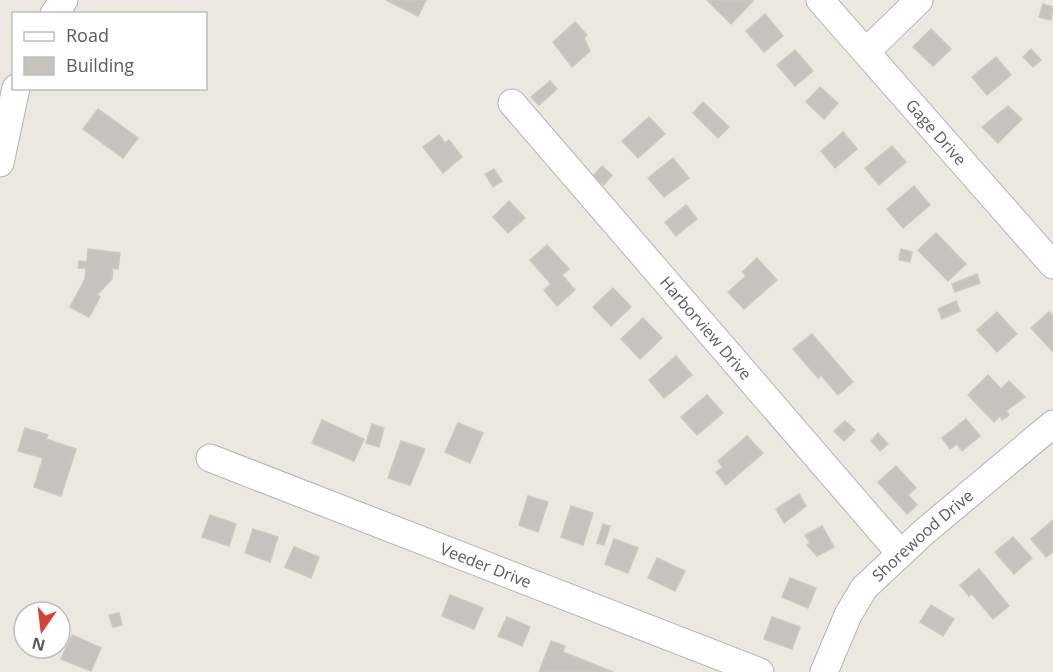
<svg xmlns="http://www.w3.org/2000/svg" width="1053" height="672" font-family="'Open Sans',sans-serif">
<rect width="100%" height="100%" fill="#ebe8e0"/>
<g fill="#c6c3be" stroke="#cec9bf" stroke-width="1.5">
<polygon points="386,0 426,0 418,16"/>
<polygon points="707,0 752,0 753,1 731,24"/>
<polygon points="1043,4 1053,7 1051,20 1039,17"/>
<polygon points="765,14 783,36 764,52 746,31"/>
<polygon points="575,22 587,35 584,38 590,51 572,67 553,42"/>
<polygon points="931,29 951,49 933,66 913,47"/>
<polygon points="1031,49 1041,60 1033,67 1023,57"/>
<polygon points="795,50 813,71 795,86 777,65"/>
<polygon points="996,57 1011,75 987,95 972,77"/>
<polygon points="550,81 557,89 539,105 531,97"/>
<polygon points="820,87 838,103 824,119 806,102"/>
<polygon points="703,102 729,127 718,138 693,113"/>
<polygon points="1008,106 1022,119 998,143 982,127"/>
<polygon points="98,109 138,138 123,158 83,129"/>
<polygon points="649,117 665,134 638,158 622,141"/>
<polygon points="843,132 857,149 835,168 821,151"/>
<polygon points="439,135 445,143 449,140 462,157 443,173 423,147"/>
<polygon points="892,146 906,162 879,185 865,168"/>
<polygon points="673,158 689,178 664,197 648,178"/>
<polygon points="602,166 612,175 604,185 593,176"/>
<polygon points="494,169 502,181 493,187 485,174"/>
<polygon points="914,186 930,205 903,228 887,209"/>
<polygon points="509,201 525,218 508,233 493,217"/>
<polygon points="686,205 697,219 676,236 665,222"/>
<polygon points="936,233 966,264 948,281 918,250"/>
<polygon points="547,245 569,269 562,275 575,290 557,306 544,290 551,284 530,260"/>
<polygon points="88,249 120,253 118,269 113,268 112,279 97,295 100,297 89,317 70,307 85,279 86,268 78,268 79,261 87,262"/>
<polygon points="901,249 912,252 910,262 899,260"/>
<polygon points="757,258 777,280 744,309 728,292 746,276 742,272"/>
<polygon points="977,274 980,283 955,292 952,284"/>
<polygon points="613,288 631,307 611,326 593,307"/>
<polygon points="956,301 960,311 942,319 938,309"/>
<polygon points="997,312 1017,334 997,352 977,330"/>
<polygon points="1049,312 1053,316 1053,352 1031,328"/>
<polygon points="643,318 662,338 640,359 621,339"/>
<polygon points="812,334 853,382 838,395 821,375 818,378 793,349"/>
<polygon points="676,356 692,375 664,398 649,380"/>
<polygon points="988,375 1001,389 1009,381 1025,397 1006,411 1009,415 1002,420 1000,416 994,422 968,395"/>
<polygon points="707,395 723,413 697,435 681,417"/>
<polygon points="966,419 980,436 962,451 957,444 950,449 942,438"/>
<polygon points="322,420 364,439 354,461 312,443"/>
<polygon points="845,421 855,430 844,441 834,431"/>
<polygon points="458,423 483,433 470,463 445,452"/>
<polygon points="372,424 384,428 379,447 366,443"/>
<polygon points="25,428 48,435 46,439 76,449 61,496 34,487 43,458 18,451"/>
<polygon points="878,433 888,444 880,451 871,441"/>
<polygon points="747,436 763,453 726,485 716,472 723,467 718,461"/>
<polygon points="401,441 425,449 410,485 388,478"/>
<polygon points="896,466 916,488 908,495 917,505 907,514 878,482"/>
<polygon points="799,494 806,506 784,523 776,509"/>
<polygon points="528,496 548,502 538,532 519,525"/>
<polygon points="571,506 593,513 583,545 561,537"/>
<polygon points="210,515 236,524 229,546 202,537"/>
<polygon points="1053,520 1053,552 1046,557 1031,539"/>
<polygon points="603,524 610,526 604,545 597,543"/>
<polygon points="822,526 834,547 817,556 807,545 810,543 805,535"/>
<polygon points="253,529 278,537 270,562 245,553"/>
<polygon points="1013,537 1032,558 1014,574 995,552"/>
<polygon points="614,539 638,548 628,573 605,564"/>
<polygon points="294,547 319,557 311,578 285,567"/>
<polygon points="657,558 685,571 675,591 648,578"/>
<polygon points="979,569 1009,606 993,619 972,594 969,596 960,585"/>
<polygon points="790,578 816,588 808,608 782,597"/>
<polygon points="450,595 483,608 474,629 442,616"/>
<polygon points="931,605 954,619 943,636 920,622"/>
<polygon points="119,613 122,625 113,627 109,615"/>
<polygon points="507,617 530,627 522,646 498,636"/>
<polygon points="772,617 800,627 792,649 764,639"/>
<polygon points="72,635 101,648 91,671 61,659"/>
<polygon points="551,641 565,646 563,652 613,672 539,672"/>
</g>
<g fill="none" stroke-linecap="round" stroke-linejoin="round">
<g stroke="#b1b3b7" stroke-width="29">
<g id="minor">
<path id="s1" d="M 820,0 L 1053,265"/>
<polyline points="54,14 64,0"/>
<polyline points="866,52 919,0"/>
<path id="s2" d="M 512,103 L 900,553"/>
<polyline points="0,163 16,88"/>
<path id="s3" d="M 210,458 L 760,672"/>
<path id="s4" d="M 824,672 L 848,615 L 864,588 L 924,532 L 1053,424"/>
</g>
</g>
<use href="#minor" stroke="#fff" stroke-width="27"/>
</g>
<g text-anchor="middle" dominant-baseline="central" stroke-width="5" stroke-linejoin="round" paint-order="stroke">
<g font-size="16" fill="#595c60" stroke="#fff">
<text stroke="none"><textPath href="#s1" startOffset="176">Gage Drive</textPath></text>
<text stroke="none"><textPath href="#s2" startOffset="297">Harborview Drive</textPath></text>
<text stroke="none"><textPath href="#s4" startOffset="172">Shorewood Drive</textPath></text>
<text stroke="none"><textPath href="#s3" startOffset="296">Veeder Drive</textPath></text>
</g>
</g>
<rect x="12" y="12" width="195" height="78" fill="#ffffff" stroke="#bdbebf" stroke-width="1.5"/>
<rect x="24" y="32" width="30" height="9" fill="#ffffff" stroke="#bdbebf" stroke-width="1.5"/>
<text x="66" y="42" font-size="18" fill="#595c60">Road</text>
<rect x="24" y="57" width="30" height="18" fill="#c6c3be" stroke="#bdbebf" stroke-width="1.5"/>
<text x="66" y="72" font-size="18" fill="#595c60">Building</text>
<g transform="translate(42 630) rotate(194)"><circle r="28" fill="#ffffff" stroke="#bdbebf" stroke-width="1.5"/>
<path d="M0-4.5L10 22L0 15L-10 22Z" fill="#d84039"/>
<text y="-9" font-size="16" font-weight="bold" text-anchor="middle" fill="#595c60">N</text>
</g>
</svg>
